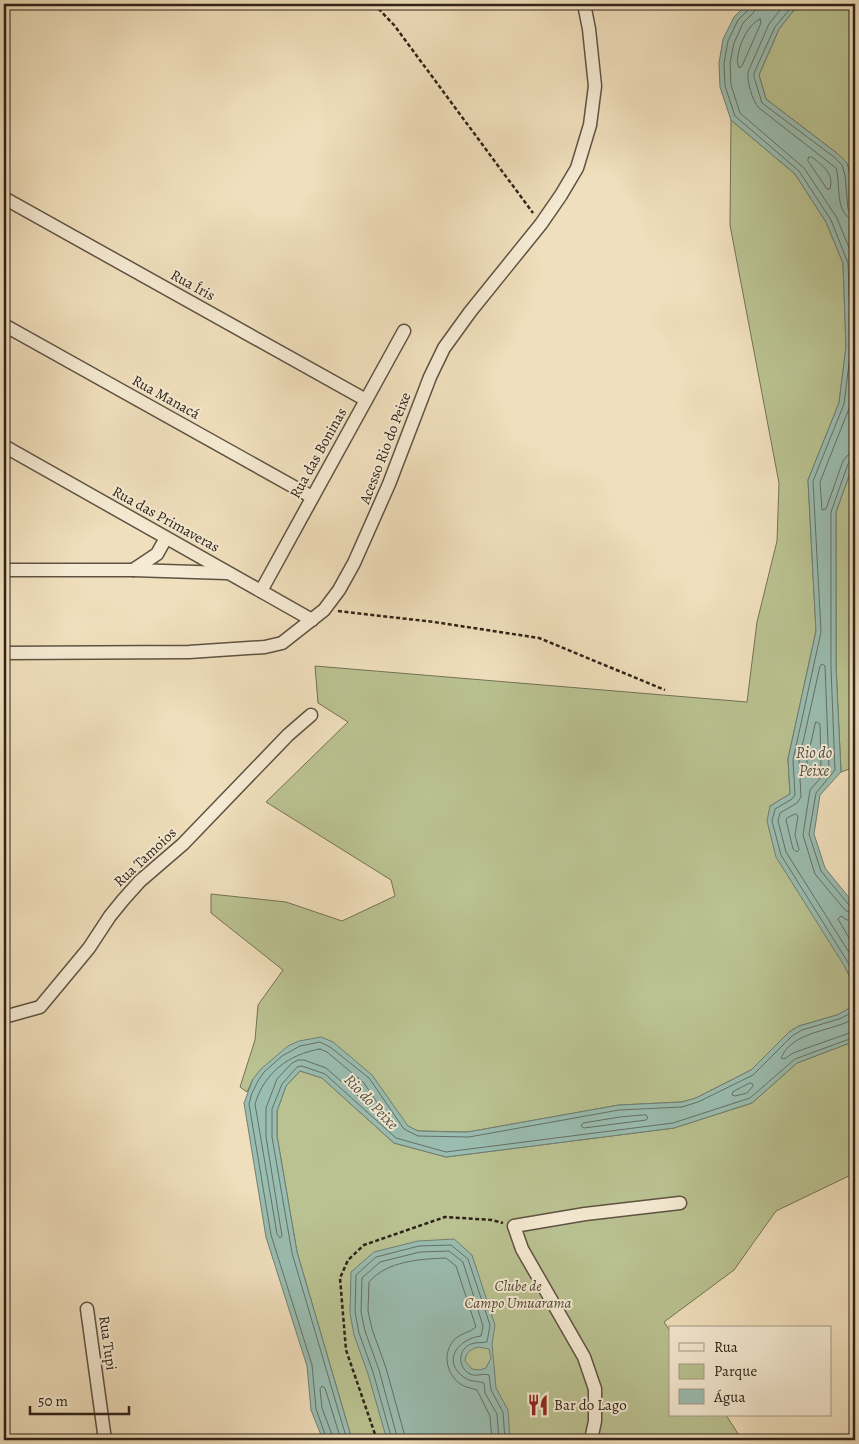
<svg xmlns="http://www.w3.org/2000/svg" width="859" height="1444" font-family="Alegreya,serif">
<rect width="100%" height="100%" fill="#f0dfbc"/>
<filter id="stains"><feTurbulence type="fractalNoise" baseFrequency=".004" numOctaves="4"/><feColorMatrix values="0 0 0 0 .2 0 0 0 0 .09 0 0 0 0 .02 0 0 0 .5 -.17"/></filter>
<radialGradient id="worn" r=".72"><stop offset=".6" stop-color="#630" stop-opacity="0"/><stop offset="1" stop-color="#630" stop-opacity=".3"/></radialGradient>
<g fill="#bac291" stroke="#747255">
<polygon points="803,4 855,4 855,224 850,189 850,174 847,163 838,154 766,99 759,75 779,29 794,10"/>
<polygon points="731,120 795,174 826,222 843,263 846,347 839,403 808,480 816,631 788,759 790,794 770,806 855,988 854,999 848,1009 837,1015 799,1026 789,1032 751,1070 696,1098 682,1102 619,1105 468,1132 418,1131 407,1126 333,1042 253,1079 247,1092 240,1087 255,1040 258,1005 283,970 211,913 211,894 286,902 342,921 395,896 391,880 266,802 348,722 318,703 315,666 747,702 757,622 777,541 779,483 730,225"/>
<polygon points="855,459 855,767 841,772 836,667 836,512"/>
<polygon points="855,1041 855,1173 776,1211 734,1270 664,1322 670,1331 670,1415 726,1415 742,1440 352,1440 297,1252 277,1136 277,1111 286,1086 300,1071 322,1078 394,1143 446,1157 674,1128 752,1103 797,1063"/>
</g>
<g fill="#9abdb1" stroke="#6f7f74" fill-rule="evenodd">
<polygon points="747,4 803,4 794,10 779,29 759,75 766,99 838,154 847,163 850,174 850,189 855,224 855,459 836,512 836,667 841,772 820,795 814,834 825,868 855,905 855,1041 797,1063 752,1103 674,1128 446,1157 394,1143 322,1078 300,1071 286,1086 277,1111 277,1136 297,1252 352,1440 323,1440 311,1410 307,1366 266,1237 244,1103 253,1079 261,1069 288,1046 299,1041 321,1037 333,1042 372,1075 408,1126 418,1131 455,1132 468,1132 619,1105 682,1102 696,1098 751,1070 789,1032 799,1026 837,1015 848,1009 854,999 855,988 845,967 776,857 767,821 770,806 790,794 788,759 816,631 808,480 839,403 846,347 843,263 826,222 795,174 731,120 720,87 719,63 723,39 734,17"/>
<path d="M 454,1239 L 472,1255 L 495,1325 L 492,1344 L 496,1388 L 508,1410 L 510,1440 L 387,1440 L 368,1374 L 354,1335 L 350,1313 L 351,1272 L 374,1252 L 418,1241 ZM 478,1347 L 489,1349 L 491,1358 L 486,1368 L 480,1370 L 472,1369 L 465,1361 C 466,1352 470,1350 478,1347 Z"/>
</g>
<g fill="none" stroke-linecap="round" stroke-linejoin="round">
<g stroke="#647065" stroke-width="1">
<polyline points="750,4 749,9 738,20 728,41 724,63 725,86 735,116 799,171 831,220 848,263 851,347 844,404 813,481 821,632 793,760 795,795 792,799 775,809 772,821 781,855 849,964 855,976"/>
<polyline points="756,4 754,12 743,23 734,43 730,63 731,85 740,113 804,168 837,218 854,260 855,286"/>
<path d="M 785,4 L 769,24 L 748,72 C 747,82 752,100 759,108 L 836,168 C 841,183 834,218 855,219"/>
<polyline points="794,4 775,27 754,73 754,77 762,103 834,157 842,165 845,175 848,209 851,212 855,213"/>
<path d="M 760,19 L 761,23 L 742,66 L 739,68 C 733,55 747,24 760,19 Z"/>
<path d="M 809,157 L 812,157 C 824,167 834,173 830,189 L 827,189 L 808,161 Z"/>
<polyline points="855,365 850,406 820,482 822,510 826,509 843,461 848,455 855,454"/>
<polyline points="855,460 851,461 848,464 831,512 831,668 835,770 816,793 809,834 821,871 849,905 855,907"/>
<polygon points="816,722 820,724 821,765 810,777 808,775 807,761"/>
<polygon points="796,814 798,816 795,835 799,850 797,852 793,849 786,820 787,818"/>
<polyline points="855,914 850,913 845,910 815,874 803,835 810,790 829,768 825,666 822,664 820,666 799,760 801,797 797,803 780,813 778,821 786,852 855,962"/>
<polyline points="855,921 847,920 841,916 838,919 855,948"/>
<path d="M 855,1018 C 833,1032 793,1030 781,1058 L 784,1059 L 793,1053 L 855,1031"/>
<path d="M 320,1049 L 327,1052 L 364,1083 L 384,1113 L 380,1115 L 326,1068 L 304,1060 L 298,1060 L 292,1063 L 277,1079 L 266,1108 L 266,1137 L 282,1236 L 280,1238 L 277,1234 L 255,1104 C 264,1073 289,1054 320,1049 Z"/>
<polygon points="750,1083 753,1084 753,1086 747,1093 735,1096 732,1095 733,1092"/>
<polygon points="646,1115 648,1118 646,1120 584,1128 581,1126 583,1123 620,1117"/>
<polyline points="327,1440 316,1409 312,1365 271,1235 249,1104 252,1093 258,1081 264,1072 282,1056 300,1046 320,1042 330,1047 369,1078 404,1129 418,1136 469,1137 619,1110 682,1107 698,1102 753,1075 792,1036 802,1030 839,1019 851,1013 855,1007"/>
<polyline points="334,1440 322,1408 320,1389 322,1386 325,1388 341,1440"/>
<polyline points="347,1440 292,1253 272,1137 272,1109 282,1084 297,1067 302,1066 325,1074 396,1138 446,1152 673,1123 750,1098 795,1059 855,1037"/>
<path d="M 392,1440 L 373,1372 L 359,1333 L 355,1312 L 356,1275 L 376,1257 L 419,1246 L 451,1245 L 468,1259 L 490,1325 L 487,1342 C 482,1343 476,1342 471,1344 C 458,1349 457,1367 470,1374 C 476,1377 483,1373 489,1375 L 491,1390 L 503,1412 L 505,1440"/>
<path d="M 398,1440 L 379,1370 L 365,1331 L 361,1312 L 362,1278 L 380,1262 L 420,1252 L 449,1251 L 463,1262 L 483,1326 L 481,1336 C 457,1339 441,1362 465,1378 C 471,1382 478,1381 484,1383 L 485,1393 L 497,1414 L 499,1440"/>
<path d="M 406,1440 L 386,1368 L 372,1329 L 368,1311 L 369,1282 C 387,1261 420,1259 446,1258 L 456,1266 L 476,1327 C 471,1332 462,1333 456,1338 C 441,1352 446,1375 462,1385 C 467,1388 472,1388 477,1390 L 490,1416 L 492,1440"/>
</g>
<g stroke="#5f5242" stroke-width="15">
<g id="minor">
<polyline points="4,198 366,400"/>
<polyline points="4,325 312,497"/>
<polyline points="4,446 312,620"/>
<polyline points="4,570 133,570 226,573"/>
<polyline points="133,570 157,554 166,538"/>
<polyline points="261,591 404,331"/>
<polyline points="4,653 189,652 265,647 282,643 324,610 339,590 354,563 389,484 430,377 444,348 470,312 541,224 561,195 577,168 590,125 595,86 589,29 584,4"/>
<polyline points="4,1017 40,1007 89,948 110,916 123,900 140,881 183,844 288,735 311,715"/>
<polyline points="87,1309 105,1440"/>
<polyline points="591,1440 595,1421 595,1389 584,1357 522,1249 514,1226 585,1214 680,1203"/>
</g>
</g>
<g stroke="#2f2319" stroke-width="2.5" stroke-dasharray="4 2.5" stroke-linecap="butt">
<polyline points="374,4 394,25 533,213"/>
<polyline points="338,611 434,622 539,638 665,690"/>
<polyline points="377,1440 346,1350 340,1278 348,1260 364,1245 445,1217 492,1220 503,1223"/>
</g>
<use href="#minor" stroke="#f5ead3" stroke-width="12"/>
</g>
<defs>
<g id="restaurant-bare" transform="scale(1.725)"><path d="M-5-6h1v4h1v-4h1v4h1v-4h1v5L-1.5 .5V6h-2V.5L-5-1ZM5-6V6H3V1.5H1.5Q1.5-4 5-6Z" fill="#8f2418" stroke="#f5ead3" stroke-width="2.5" paint-order="stroke"/></g>
</defs>
<g fill-rule="evenodd">
<use href="#restaurant-bare" x="538" y="1405"/>
</g>
<g text-anchor="middle" dominant-baseline="central" stroke-width="4" stroke-linejoin="round" paint-order="stroke">
<g font-size="15" fill="#2f2319" stroke="#f5ead3">
<text transform="translate(193 285) rotate(29)">Rua Íris</text>
<text transform="translate(166 397) rotate(29)">Rua Manacá</text>
<text transform="translate(385 448) rotate(-69)">Acesso Rio do Peixe</text>
<text transform="translate(318 453) rotate(-61)">Rua das Boninas</text>
<text transform="translate(166 519) rotate(29)">Rua das Primaveras</text>
<text transform="translate(145 857) rotate(-43)">Rua Tamoios</text>
<text transform="translate(108 1343) rotate(82)">Rua Tupi</text>
</g>
<g font-size="15" font-style="italic" fill="#524b37" stroke="#f5ead3">
<text x="518" y="1286">Clube de<tspan x="518" dy="17">Campo Umuarama</tspan></text>
</g>
<g font-size="15" fill="#2f2319" stroke="#f5ead3" text-anchor="start">
<text x="554" y="1405">Bar do Lago</text>
</g>
<g font-size="16" font-style="italic" fill="#4f5147" stroke="#f5ead3">
<text x="814" y="753">Rio do<tspan x="814" dy="18">Peixe</tspan></text>
<text transform="translate(371 1102) rotate(46)">Rio do Peixe</text>
</g>
</g>
<rect width="859" height="1444" fill="none" stroke="#f0dfbc" stroke-width="20"/>
<rect x="5" y="5" width="849" height="1434" fill="none" stroke="#2f2319" stroke-width="2.5"/>
<rect x="10" y="10" width="839" height="1424" fill="none" stroke="#2f2319"/>
<rect x="669" y="1326" width="162" height="90" fill="#f5ead3" stroke="#a69a89"/>
<rect x="679" y="1343" width="25" height="8" fill="#f5ead3" stroke="#a69a89"/>
<text x="714" y="1352" font-size="15" fill="#2f2319">Rua</text>
<rect x="679" y="1364" width="25" height="15" fill="#bac291" stroke="#a69a89"/>
<text x="714" y="1376" font-size="15" fill="#2f2319">Parque</text>
<rect x="679" y="1389" width="25" height="15" fill="#9abdb1" stroke="#a69a89"/>
<text x="714" y="1402" font-size="15" fill="#2f2319">Água</text>
<path d="M30 1406v8h99v-8" fill="none" stroke="#2f2319" stroke-width="2.5"/>
<text x="38" y="1406" font-size="15" fill="#2f2319" stroke="#f5ead3" stroke-width="4" paint-order="stroke">50 m</text>
<rect width="100%" height="100%" filter="url(#stains)"/>
<rect width="100%" height="100%" fill="url(#worn)"/>
</svg>
